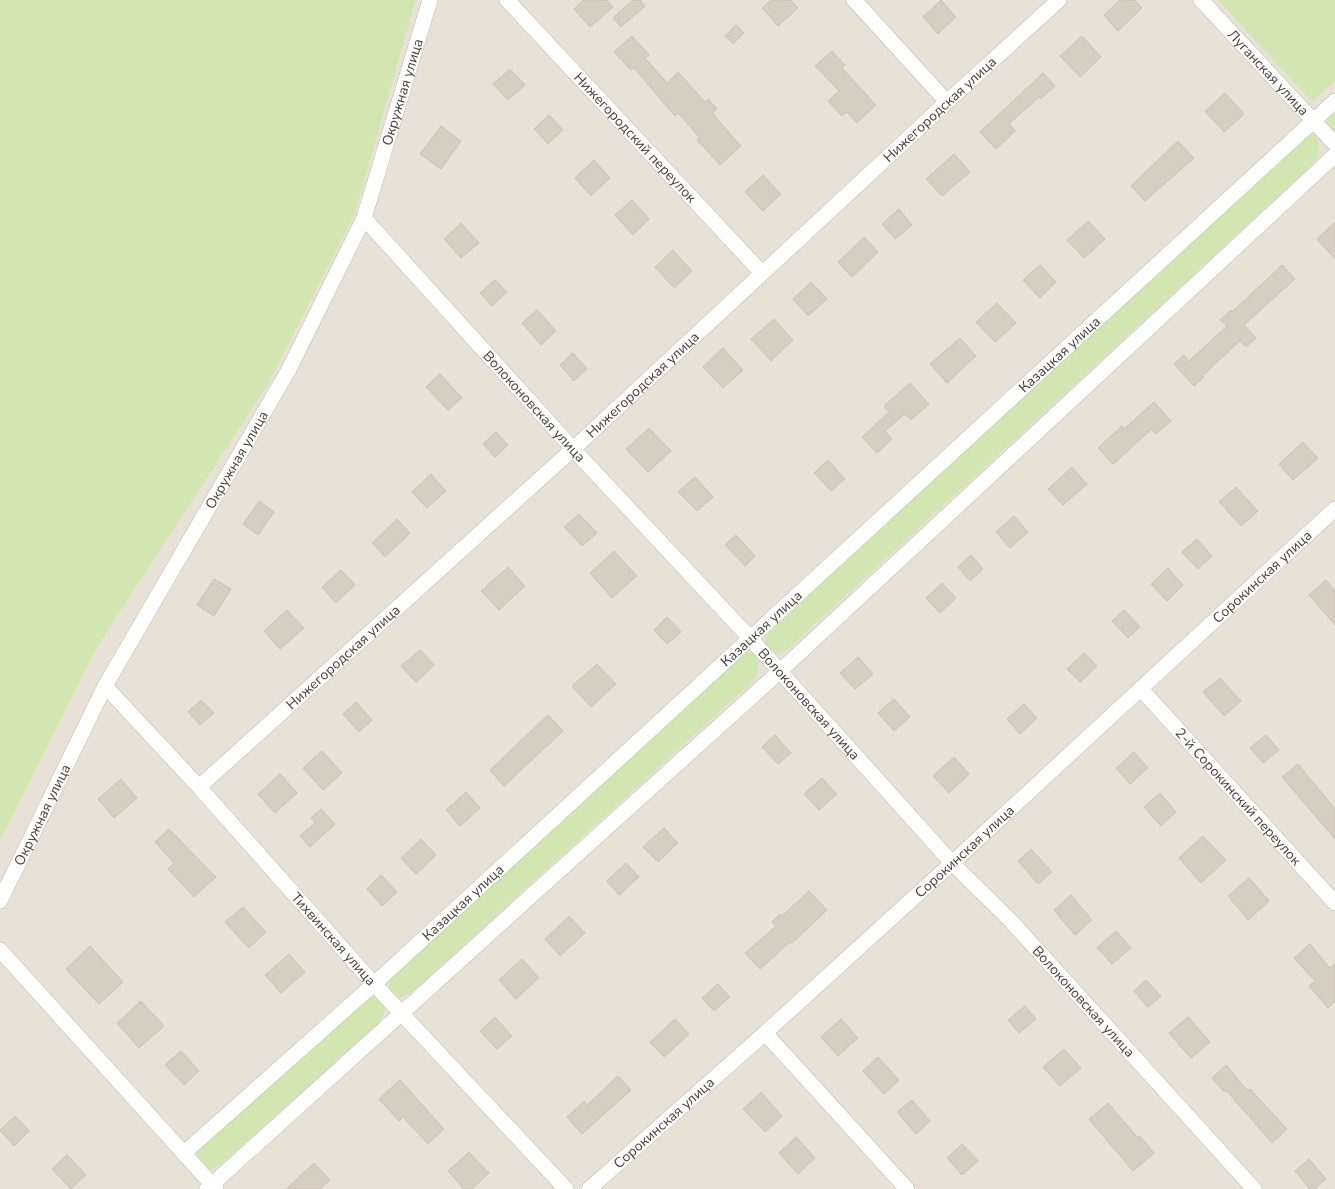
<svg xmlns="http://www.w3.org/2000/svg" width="1335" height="1189" font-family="'Nunito Sans',sans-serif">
<rect width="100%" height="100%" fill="#f3efe8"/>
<polygon fill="#e7e1d6" points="416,0 1335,0 1335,1189 0,1189 0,842 98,646 267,386 354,217"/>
<g fill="#d2e6b2">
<polygon points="0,0 416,0 354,217 267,386 98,646 0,842"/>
<polygon points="1218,0 1335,0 1335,81 1312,102"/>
<polygon points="1335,107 1335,133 1329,131 1327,119"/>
<path d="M 1307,134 L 1314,134 C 1322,148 1320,152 1312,165 L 788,649 L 778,654 L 770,650 L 765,643 L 769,629 Z"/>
<path d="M 749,652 L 756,655 C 760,671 759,673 749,685 L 412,992 L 399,998 L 389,990 L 390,979 L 737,657 Z"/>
<polygon points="376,996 382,999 385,1010 380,1022 222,1163 212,1170 204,1169 195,1159 198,1151 362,1002"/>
</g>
<g fill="#d7cdc1" stroke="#cfc1b1">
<polygon points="583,0 607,0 613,7 590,27 574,9"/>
<polygon points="633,0 640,0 645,6 621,27 613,18"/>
<polygon points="771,0 791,0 798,8 778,26 762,8"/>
<polygon points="941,0 956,17 938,34 923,17"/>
<polygon points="1120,0 1135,0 1142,8 1118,31 1104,15"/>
<polygon points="736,25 744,33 733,44 725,36"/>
<polygon points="632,36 649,55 645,58 667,83 678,72 705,102 708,99 717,109 712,113 741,146 720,165 697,140 700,138 678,113 675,116 634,68 631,70 614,52"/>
<polygon points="1082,36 1101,57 1080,77 1060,56"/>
<polygon points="832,51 845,65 842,68 876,105 857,123 847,112 842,116 828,101 839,91 815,66"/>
<polygon points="510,69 525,85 508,100 493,84"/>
<polygon points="1043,73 1055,86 1041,99 1039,97 1009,124 1015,131 996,149 980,132"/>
<polygon points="1225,93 1244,114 1224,132 1205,111"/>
<polygon points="549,115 563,130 548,144 534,129"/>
<polygon points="441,126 461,141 441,169 420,154"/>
<polygon points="1178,141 1194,158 1145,201 1131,186"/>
<polygon points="954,154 970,172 942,196 926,179"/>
<polygon points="594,160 610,178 591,196 575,178"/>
<polygon points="763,175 781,194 763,211 745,192"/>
<polygon points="632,200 649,219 633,235 615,215"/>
<polygon points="899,209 912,225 895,239 882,224"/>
<polygon points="1088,221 1105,239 1084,258 1067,240"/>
<polygon points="1335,222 1335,259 1317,239"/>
<polygon points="461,223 479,243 461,258 444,239"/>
<polygon points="864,237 878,252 852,277 838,262"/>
<polygon points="673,250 692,271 674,288 655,267"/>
<polygon points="1040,265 1056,282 1040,298 1023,280"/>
<polygon points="1282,265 1295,279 1244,325 1256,338 1246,347 1240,341 1202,376 1204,377 1194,386 1174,364 1184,355 1189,361 1227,326 1220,320 1231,310 1232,312"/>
<polygon points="495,280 507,292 492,306 480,293"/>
<polygon points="811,282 827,299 808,316 793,299"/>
<polygon points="997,303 1016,323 995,342 976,322"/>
<polygon points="537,310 556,331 541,345 522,323"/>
<polygon points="774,319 793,340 771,361 751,339"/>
<polygon points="960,338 976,356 947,383 930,364"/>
<polygon points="723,348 743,370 723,388 703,367"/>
<polygon points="573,353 587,369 574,381 560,365"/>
<polygon points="440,374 462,398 448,410 426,387"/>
<polygon points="910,383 929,404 911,420 905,414 885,431 892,439 877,453 862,437 889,412 884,406"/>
<polygon points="1154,402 1171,421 1156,434 1152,429 1113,464 1098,448 1122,426 1124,429"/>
<polygon points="649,428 671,451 648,472 626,449"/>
<polygon points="496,432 508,445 495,457 483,444"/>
<polygon points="1303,442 1318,458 1293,480 1279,464"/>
<polygon points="828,460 845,479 831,491 814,473"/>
<polygon points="1072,467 1087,484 1063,505 1048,489"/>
<polygon points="431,474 446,491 427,508 412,492"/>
<polygon points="695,477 713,497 697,511 678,492"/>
<polygon points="1236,487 1258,511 1241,526 1219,502"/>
<polygon points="259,501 274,512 258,535 243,524"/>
<polygon points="579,514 597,533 582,546 564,527"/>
<polygon points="1014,516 1028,532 1010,548 996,532"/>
<polygon points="397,519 410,533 385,557 372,543"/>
<polygon points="736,535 755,556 745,566 725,545"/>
<polygon points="1197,539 1212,556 1198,569 1182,552"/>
<polygon points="614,551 637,576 612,598 590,573"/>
<polygon points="971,555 983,569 970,581 958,567"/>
<polygon points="508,567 525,586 499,610 481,591"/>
<polygon points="1168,568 1183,585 1167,601 1151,584"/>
<polygon points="341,570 355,585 336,603 322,587"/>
<polygon points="214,579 231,589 214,616 197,605"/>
<polygon points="1326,580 1335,591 1335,625 1309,595"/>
<polygon points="942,583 956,598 940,613 926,598"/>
<polygon points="287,610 304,628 280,649 264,631"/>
<polygon points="1124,610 1140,627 1128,638 1112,621"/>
<polygon points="667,617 681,632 667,644 654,630"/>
<polygon points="420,650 434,665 416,682 401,666"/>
<polygon points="1084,653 1097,666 1080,682 1067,669"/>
<polygon points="858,657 873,674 855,689 840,673"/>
<polygon points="597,664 616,684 591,707 572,686"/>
<polygon points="1220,678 1241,701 1224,716 1203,692"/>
<polygon points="894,699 910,717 894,731 878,713"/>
<polygon points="201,700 214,713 200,725 188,712"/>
<polygon points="356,702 372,720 359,732 343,714"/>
<polygon points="1024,704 1037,718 1020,734 1007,719"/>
<polygon points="548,715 563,731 504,786 490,770"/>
<polygon points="775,735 791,753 778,764 762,747"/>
<polygon points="1266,735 1279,750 1263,763 1250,748"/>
<polygon points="322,751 342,773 323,790 303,768"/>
<polygon points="1134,752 1148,768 1130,784 1116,768"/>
<polygon points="954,757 969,774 949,793 933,776"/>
<polygon points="1298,764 1335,809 1335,839 1282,777"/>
<polygon points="280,774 297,793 275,813 258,794"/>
<polygon points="822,778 837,794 819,810 804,794"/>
<polygon points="121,779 137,798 114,818 98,799"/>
<polygon points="466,792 480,808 460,826 446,810"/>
<polygon points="1160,793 1176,812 1161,826 1144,807"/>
<polygon points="321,809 335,824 310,847 300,836 315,823 311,818"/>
<polygon points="664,828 678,843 658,862 643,847"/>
<polygon points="169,829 216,877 194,897 168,869 174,863 155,842"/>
<polygon points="1203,836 1226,860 1201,883 1179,858"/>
<polygon points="421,839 436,855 416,874 401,858"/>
<polygon points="1031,849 1052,872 1038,884 1018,861"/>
<polygon points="626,863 639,877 619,895 607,881"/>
<polygon points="381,875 397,892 382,906 367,889"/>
<polygon points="1249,878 1269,901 1248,920 1228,896"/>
<polygon points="809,891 827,910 792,943 790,942 760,969 745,953 776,926 772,922 780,914 782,916"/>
<polygon points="1071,895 1092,920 1075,935 1054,910"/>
<polygon points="243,907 266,932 249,948 225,922"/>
<polygon points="569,916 585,933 560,956 545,939"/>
<polygon points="1116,931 1131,948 1112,964 1097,948"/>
<polygon points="1310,944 1330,968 1335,964 1335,1001 1328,1008 1309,986 1315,981 1294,958"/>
<polygon points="90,946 123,982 99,1004 66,969"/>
<polygon points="289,954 305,972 281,993 265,975"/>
<polygon points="522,959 539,978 516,999 499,980"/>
<polygon points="1146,980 1161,996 1148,1007 1134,991"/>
<polygon points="718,984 730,997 714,1011 702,998"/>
<polygon points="141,1001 164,1026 139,1048 117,1023"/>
<polygon points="1025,1006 1036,1019 1019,1033 1008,1020"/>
<polygon points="495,1017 512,1036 497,1049 480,1031"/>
<polygon points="1188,1017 1210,1042 1191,1058 1169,1033"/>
<polygon points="675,1019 689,1034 664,1057 650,1042"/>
<polygon points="841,1019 858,1038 838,1056 821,1037"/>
<polygon points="1064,1049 1081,1068 1060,1086 1043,1067"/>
<polygon points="181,1051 199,1071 184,1085 165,1065"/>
<polygon points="878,1057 899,1080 884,1094 863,1071"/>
<polygon points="1226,1065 1248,1091 1250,1089 1287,1129 1272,1143 1226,1090 1224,1092 1212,1078"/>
<polygon points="618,1076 631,1090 582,1134 567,1117 584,1101 587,1105"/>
<polygon points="400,1080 444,1129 428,1144 403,1117 399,1121 379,1099"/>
<polygon points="761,1092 782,1116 765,1132 743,1109"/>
<polygon points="912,1100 930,1121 916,1134 897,1112"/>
<polygon points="1108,1103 1138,1138 1140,1136 1154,1153 1133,1171 1089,1119"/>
<polygon points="15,1116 29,1131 14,1146 0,1130"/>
<polygon points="796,1137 815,1158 798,1174 779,1153"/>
<polygon points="962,1144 978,1161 962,1175 947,1158"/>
<polygon points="469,1152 489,1173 472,1189 464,1189 448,1171"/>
<polygon points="67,1155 86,1175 71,1189 52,1169"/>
<polygon points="1309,1159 1326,1179 1315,1189 1310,1189 1295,1171"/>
<polygon points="314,1163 330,1180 320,1189 286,1189"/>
</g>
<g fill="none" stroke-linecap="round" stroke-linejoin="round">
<g stroke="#c1b9ae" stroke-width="16">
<g id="minor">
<path id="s1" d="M 507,0 L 762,273"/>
<polyline points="854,0 947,102"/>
<path id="s2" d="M 1201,0 L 1335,144"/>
<path id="s3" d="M 364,218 L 573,449 L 750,638 L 952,863 L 1010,920 L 1254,1189"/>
<path id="s4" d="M 105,686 L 199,787 L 374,984 L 566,1189"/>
<path id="s5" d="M 1141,689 L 1335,903"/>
<path id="s6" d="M 199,787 L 573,449 L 947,102 L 1059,0"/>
<path id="s7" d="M 0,901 L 105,686 L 288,371 L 364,218 L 430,0"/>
<polyline points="0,950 216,1189"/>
<polyline points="765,1033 907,1189"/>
<path id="s8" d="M 184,1153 L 374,984 L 1335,101"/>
<polyline points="207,1189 779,672 1335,155"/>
<path id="s9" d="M 589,1189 L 765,1033 L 952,863 L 1335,509"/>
</g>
</g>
<use href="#minor" stroke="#fff" stroke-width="15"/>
</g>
<g text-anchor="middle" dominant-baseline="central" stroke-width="4.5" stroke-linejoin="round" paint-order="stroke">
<g font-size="14" fill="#463f37" stroke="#fff">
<text stroke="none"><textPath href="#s2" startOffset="99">Луганская улица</textPath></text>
<text stroke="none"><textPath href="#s7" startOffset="906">Окружная улица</textPath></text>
<text stroke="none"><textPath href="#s6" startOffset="1004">Нижегородская улица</textPath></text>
<text stroke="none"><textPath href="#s1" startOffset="188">Нижегородский переулок</textPath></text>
<text stroke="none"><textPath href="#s8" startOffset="1185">Казацкая улица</textPath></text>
<text stroke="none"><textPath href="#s6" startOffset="599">Нижегородская улица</textPath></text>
<text stroke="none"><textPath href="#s3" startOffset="254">Волоконовская улица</textPath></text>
<text stroke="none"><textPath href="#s7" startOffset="501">Окружная улица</textPath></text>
<text stroke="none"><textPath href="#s9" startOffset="910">Сорокинская улица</textPath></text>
<text stroke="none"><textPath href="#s8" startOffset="780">Казацкая улица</textPath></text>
<text stroke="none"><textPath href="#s6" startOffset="194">Нижегородская улица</textPath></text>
<text stroke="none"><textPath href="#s3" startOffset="659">Волоконовская улица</textPath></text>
<text stroke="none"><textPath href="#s5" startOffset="145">2-й Сорокинский переулок</textPath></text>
<text stroke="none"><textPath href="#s7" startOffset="96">Окружная улица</textPath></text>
<text stroke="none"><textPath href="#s9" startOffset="505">Сорокинская улица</textPath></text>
<text stroke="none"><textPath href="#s8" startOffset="375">Казацкая улица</textPath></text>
<text stroke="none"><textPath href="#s4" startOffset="341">Тихвинская улица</textPath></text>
<text stroke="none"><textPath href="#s3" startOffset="1064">Волоконовская улица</textPath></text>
<text stroke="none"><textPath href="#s9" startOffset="100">Сорокинская улица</textPath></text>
</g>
</g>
</svg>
